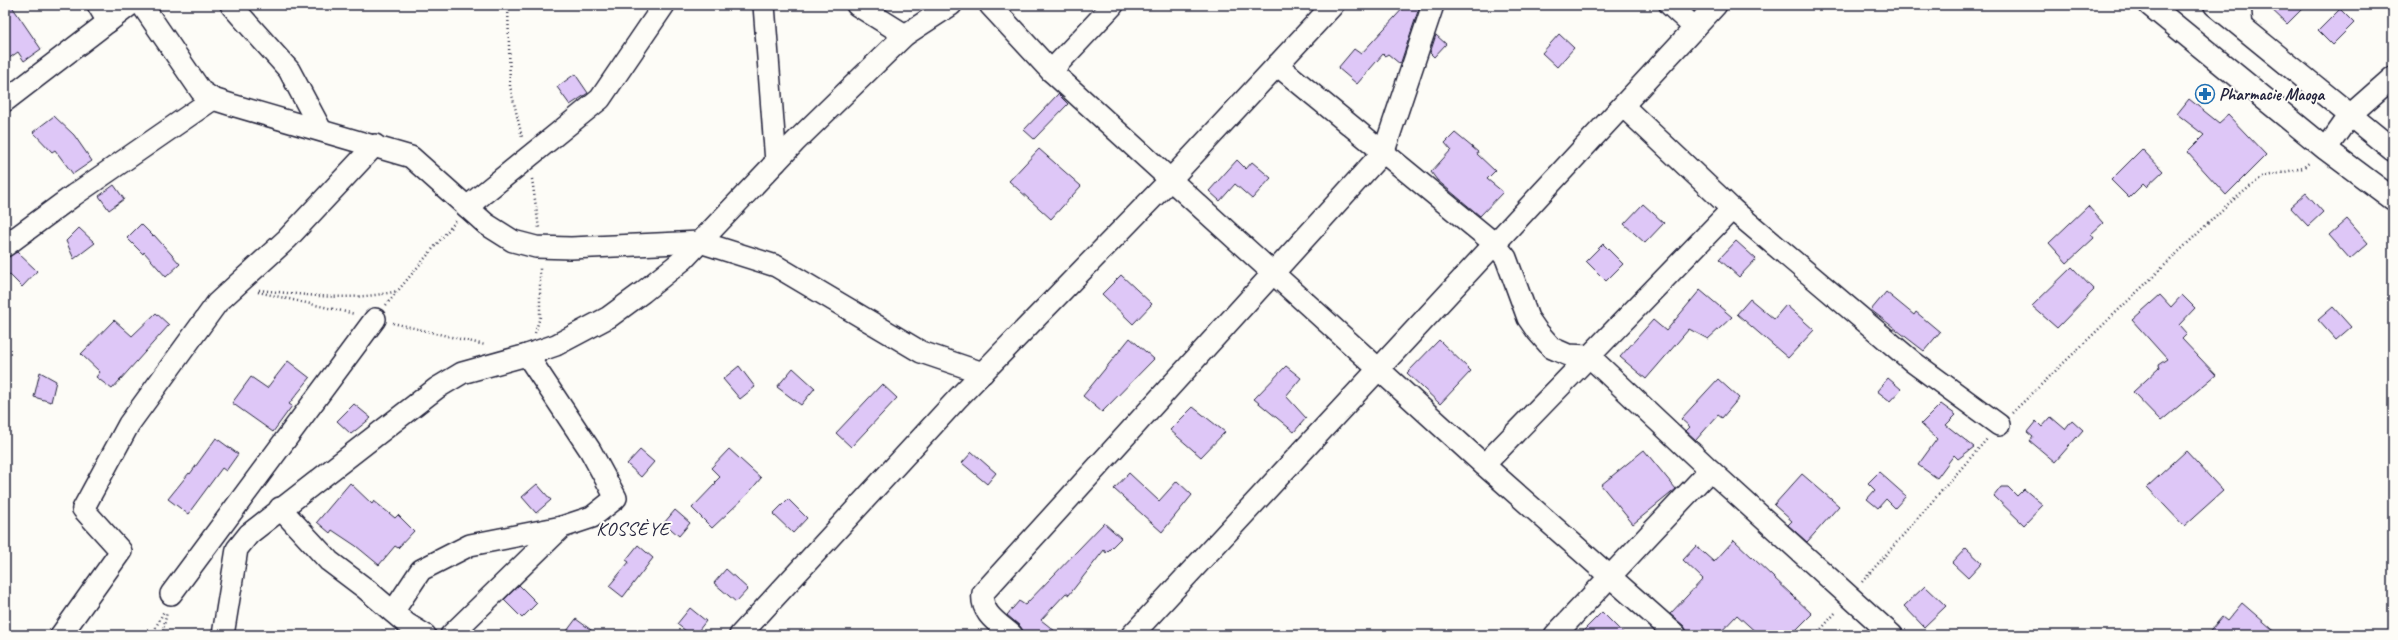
<svg xmlns="http://www.w3.org/2000/svg" width="2398" height="640" font-family="Caveat,sans-serif">
<rect width="100%" height="100%" fill="#fdfcf7"/>
<filter id="ink" filterUnits="userSpaceOnUse"><feTurbulence type="fractalNoise" baseFrequency=".025" numOctaves="2"/><feDisplacementMap in="SourceGraphic" scale="8" xChannelSelector="R" yChannelSelector="G"/><feConvolveMatrix kernelMatrix="1 2 1 2 8 2 1 2 1" color-interpolation-filters="sRGB"/></filter>
<g filter="url(#ink)">
<g fill="#dec7f7" stroke="#22223b">
<polygon points="5,5 11,5 41,49 24,61 18,52 5,61"/>
<polygon points="1406,5 1420,5 1401,62 1400,64 1388,54 1385,56 1383,54 1357,84 1338,68 1354,49 1361,54"/>
<polygon points="2267,5 2306,5 2287,24"/>
<polygon points="2340,9 2354,23 2332,45 2318,31"/>
<polygon points="1559,34 1574,48 1557,67 1542,53"/>
<polygon points="1436,35 1446,44 1434,57 1430,53"/>
<polygon points="575,74 588,93 570,105 557,87"/>
<polygon points="1058,94 1068,104 1034,139 1024,130"/>
<polygon points="2189,99 2219,123 2228,115 2266,155 2226,195 2187,152 2204,135 2177,114"/>
<polygon points="54,116 74,135 92,161 73,174 55,150 52,152 33,132"/>
<polygon points="1455,133 1478,152 1477,154 1495,171 1487,179 1503,192 1480,216 1437,180 1431,172 1451,150 1445,143"/>
<polygon points="1039,149 1081,186 1051,219 1009,181"/>
<polygon points="2142,149 2163,171 2146,187 2143,184 2129,198 2111,180"/>
<polygon points="1237,160 1246,169 1252,162 1271,178 1252,199 1235,184 1220,201 1209,191"/>
<polygon points="114,185 124,199 109,210 99,196"/>
<polygon points="2306,193 2323,212 2308,226 2290,207"/>
<polygon points="1643,204 1664,223 1645,243 1624,224"/>
<polygon points="2088,206 2103,223 2091,234 2094,238 2067,263 2049,243"/>
<polygon points="2347,219 2368,243 2350,259 2329,235"/>
<polygon points="141,224 153,236 154,235 180,264 166,277 144,252 143,254 127,238"/>
<polygon points="79,228 95,243 74,259 66,241"/>
<polygon points="1736,241 1756,259 1739,277 1719,259"/>
<polygon points="1603,244 1623,264 1606,281 1586,261"/>
<polygon points="17,252 37,271 22,287 5,270 5,258"/>
<polygon points="2072,267 2094,290 2057,328 2032,306"/>
<polygon points="1121,275 1152,304 1133,324 1102,294"/>
<polygon points="1700,290 1732,317 1708,339 1689,329 1646,379 1620,357 1653,320 1666,331"/>
<polygon points="1886,292 1914,315 1916,312 1940,332 1924,351 1871,310"/>
<polygon points="2160,295 2171,307 2182,295 2195,308 2179,325 2187,334 2182,339 2216,375 2161,421 2133,392 2159,368 2158,365 2167,359 2132,320"/>
<polygon points="1750,299 1774,319 1786,305 1814,330 1788,358 1737,314"/>
<polygon points="2333,307 2351,327 2336,340 2318,320"/>
<polygon points="156,313 169,325 112,389 96,377 100,372 81,354 114,320 132,336"/>
<polygon points="1130,338 1154,359 1102,412 1083,396"/>
<polygon points="1439,340 1471,371 1440,404 1407,373"/>
<polygon points="288,361 310,378 289,404 292,406 273,432 232,403 251,377 267,388"/>
<polygon points="739,366 755,387 740,399 723,379"/>
<polygon points="1286,366 1301,378 1286,396 1306,418 1294,432 1254,399"/>
<polygon points="793,368 815,388 801,405 777,387"/>
<polygon points="40,372 56,381 51,402 34,397"/>
<polygon points="1888,378 1901,389 1890,401 1877,391"/>
<polygon points="1718,379 1739,398 1722,418 1718,415 1696,440 1686,431 1690,427 1681,419"/>
<polygon points="882,384 897,398 851,447 836,433"/>
<polygon points="354,404 371,418 351,434 337,421"/>
<polygon points="1941,404 1956,415 1946,425 1974,447 1958,459 1954,455 1937,478 1918,465 1937,439 1921,424"/>
<polygon points="1193,407 1225,432 1201,457 1170,430"/>
<polygon points="2051,417 2065,429 2072,420 2083,430 2055,462 2030,441 2033,437 2027,432 2036,421 2042,427"/>
<polygon points="216,438 238,454 226,471 222,468 188,514 168,499 189,473 190,474"/>
<polygon points="729,449 761,478 746,496 712,528 692,508 716,483 715,482 720,477 711,468"/>
<polygon points="640,450 654,462 641,477 627,464"/>
<polygon points="1644,450 1676,489 1633,524 1601,485"/>
<polygon points="2186,451 2223,491 2184,526 2147,487"/>
<polygon points="972,452 996,473 987,484 962,463"/>
<polygon points="1879,472 1906,496 1895,508 1886,499 1878,508 1867,499 1875,490 1868,483"/>
<polygon points="1129,473 1159,501 1177,481 1192,495 1162,532 1114,489"/>
<polygon points="1802,474 1839,506 1807,542 1788,525 1792,521 1774,505"/>
<polygon points="350,483 372,504 374,501 395,518 398,515 414,531 398,548 395,546 379,565 356,546 332,530 330,533 317,522"/>
<polygon points="537,484 551,500 536,513 522,497"/>
<polygon points="2001,487 2008,487 2017,496 2024,489 2043,505 2024,525 1994,496"/>
<polygon points="788,499 807,518 793,533 773,514"/>
<polygon points="675,510 690,523 679,536 664,523"/>
<polygon points="1104,523 1121,538 1106,553 1104,550 1069,595 1066,593 1041,620 1060,635 1026,635 1020,626 1007,615 1019,601 1025,605"/>
<polygon points="1734,540 1812,614 1791,635 1759,635 1737,615 1718,635 1688,635 1684,626 1670,614 1703,579 1683,560 1696,546 1714,562"/>
<polygon points="638,545 653,558 623,597 609,586 629,562 626,560"/>
<polygon points="1966,548 1982,563 1968,578 1952,563"/>
<polygon points="726,569 748,589 736,602 714,583"/>
<polygon points="519,585 537,603 522,618 504,600"/>
<polygon points="1925,586 1946,606 1924,627 1904,606"/>
<polygon points="2242,603 2279,635 2207,635 2222,617 2227,621"/>
<polygon points="690,608 706,621 695,635 691,635 677,624"/>
<polygon points="1602,612 1625,635 1579,635"/>
<polygon points="576,619 598,635 564,635"/>
</g>
<g fill="none" stroke-linecap="round" stroke-linejoin="round">
<g stroke="#22223b" stroke-width="24">
<g id="minor">
<polyline points="98,5 108,22"/>
<polyline points="142,5 201,91 213,99 232,105 411,157 486,224 513,241 536,247 571,248 700,242 776,266 921,352 983,373"/>
<polyline points="231,5 289,70 321,130"/>
<polyline points="764,5 776,162"/>
<polyline points="857,5 905,35"/>
<polyline points="990,5 1051,71 1484,465 1676,635"/>
<polyline points="1670,5 1695,28"/>
<polyline points="2240,5 2242,27"/>
<polyline points="1277,65 1495,244 1506,258 1528,318 1537,331 1552,348 1568,355 1589,356 1710,470 1892,635"/>
<polyline points="1051,71 1113,5"/>
<polyline points="5,101 130,5"/>
<polyline points="1623,106 1732,209 1913,362 1999,425"/>
<polyline points="2326,149 2350,115 2393,77"/>
<polyline points="467,207 600,99 664,5"/>
<polyline points="5,246 74,195 213,99"/>
<polyline points="1484,465 1732,209"/>
<polyline points="280,508 329,561 366,589 407,624 425,635"/>
<polyline points="171,594 375,319"/>
<polyline points="393,612 421,570 470,545 562,527"/>
<polyline points="61,635 121,551 83,509 129,424 217,303 287,239 375,145"/>
<polyline points="223,635 237,549 249,534 437,388 462,373 527,355 556,345 609,317 643,292 684,259 795,142 905,35 951,5"/>
<polyline points="451,635 562,527 592,517 616,498 590,450 527,355"/>
<polyline points="740,635 958,398 1171,179 1333,5"/>
<path d="M 1012,635 C 998,623 980,613 983,593 L 1384,151 L 1433,5"/>
<polyline points="1132,635 1716,5"/>
<polyline points="1555,635 1710,470"/>
</g>
</g>
<g stroke="#22223b" stroke-width="25">
<g id="major">
<polyline points="2150,5 2326,149 2393,199"/>
<polyline points="2215,5 2393,150"/>
</g>
</g>
<g stroke="#22223b" stroke-width="2.5" stroke-dasharray="1 3" stroke-linecap="butt">
<polyline points="508,5 510,86 522,137"/>
<polyline points="532,179 539,228"/>
<path d="M 259,290 C 309,295 349,302 398,291"/>
<polyline points="258,292 355,314"/>
<polyline points="386,305 456,221"/>
<polyline points="393,323 485,345"/>
<polyline points="535,333 540,317 540,266"/>
<polyline points="2012,413 2226,206 2262,177 2303,168 2310,162"/>
<polyline points="1862,582 1987,439"/>
<polyline points="87,633 91,631 95,635"/>
<polyline points="152,635 164,611"/>
<polyline points="162,635 167,612"/>
<polyline points="381,635 384,628"/>
<polyline points="1816,635 1837,611"/>
</g>
<use href="#minor" stroke="#fdfcf7" stroke-width="21"/>
<use href="#major" stroke="#fdfcf7" stroke-width="22"/>
</g>
</g>
<defs>
<g id="pharmacy-ring" transform="scale(1)"><circle r="9.5" fill="#fdfcf7" stroke="#1f6fb2" stroke-width="1.5"/><path d="M-2-6h4v4h4v4h-4v4h-4v-4h-4v-4h4Z" fill="#1f6fb2"/></g>
</defs>
<g fill-rule="evenodd">
<use href="#pharmacy-ring" x="2205" y="94"/>
</g>
<g text-anchor="middle" dominant-baseline="central" stroke-width="4" stroke-linejoin="round" paint-order="stroke">
<g font-size="17" font-weight="bold" fill="#22223b" stroke="#fdfcf7" text-anchor="start">
<text x="2219" y="94">Pharmacie Maoga</text>
</g>
<g font-size="19" letter-spacing="1" fill="#22223b" stroke="#fdfcf7">
<text x="633" y="529">KOSSÈYE</text>
</g>
</g>
<rect width="2398" height="640" fill="none" stroke="#fdfcf7" stroke-width="20"/>
<rect x="10" y="10" width="2378" height="620" fill="none" stroke="#22223b" stroke-width="1.5" filter="url(#ink)"/>
</svg>
